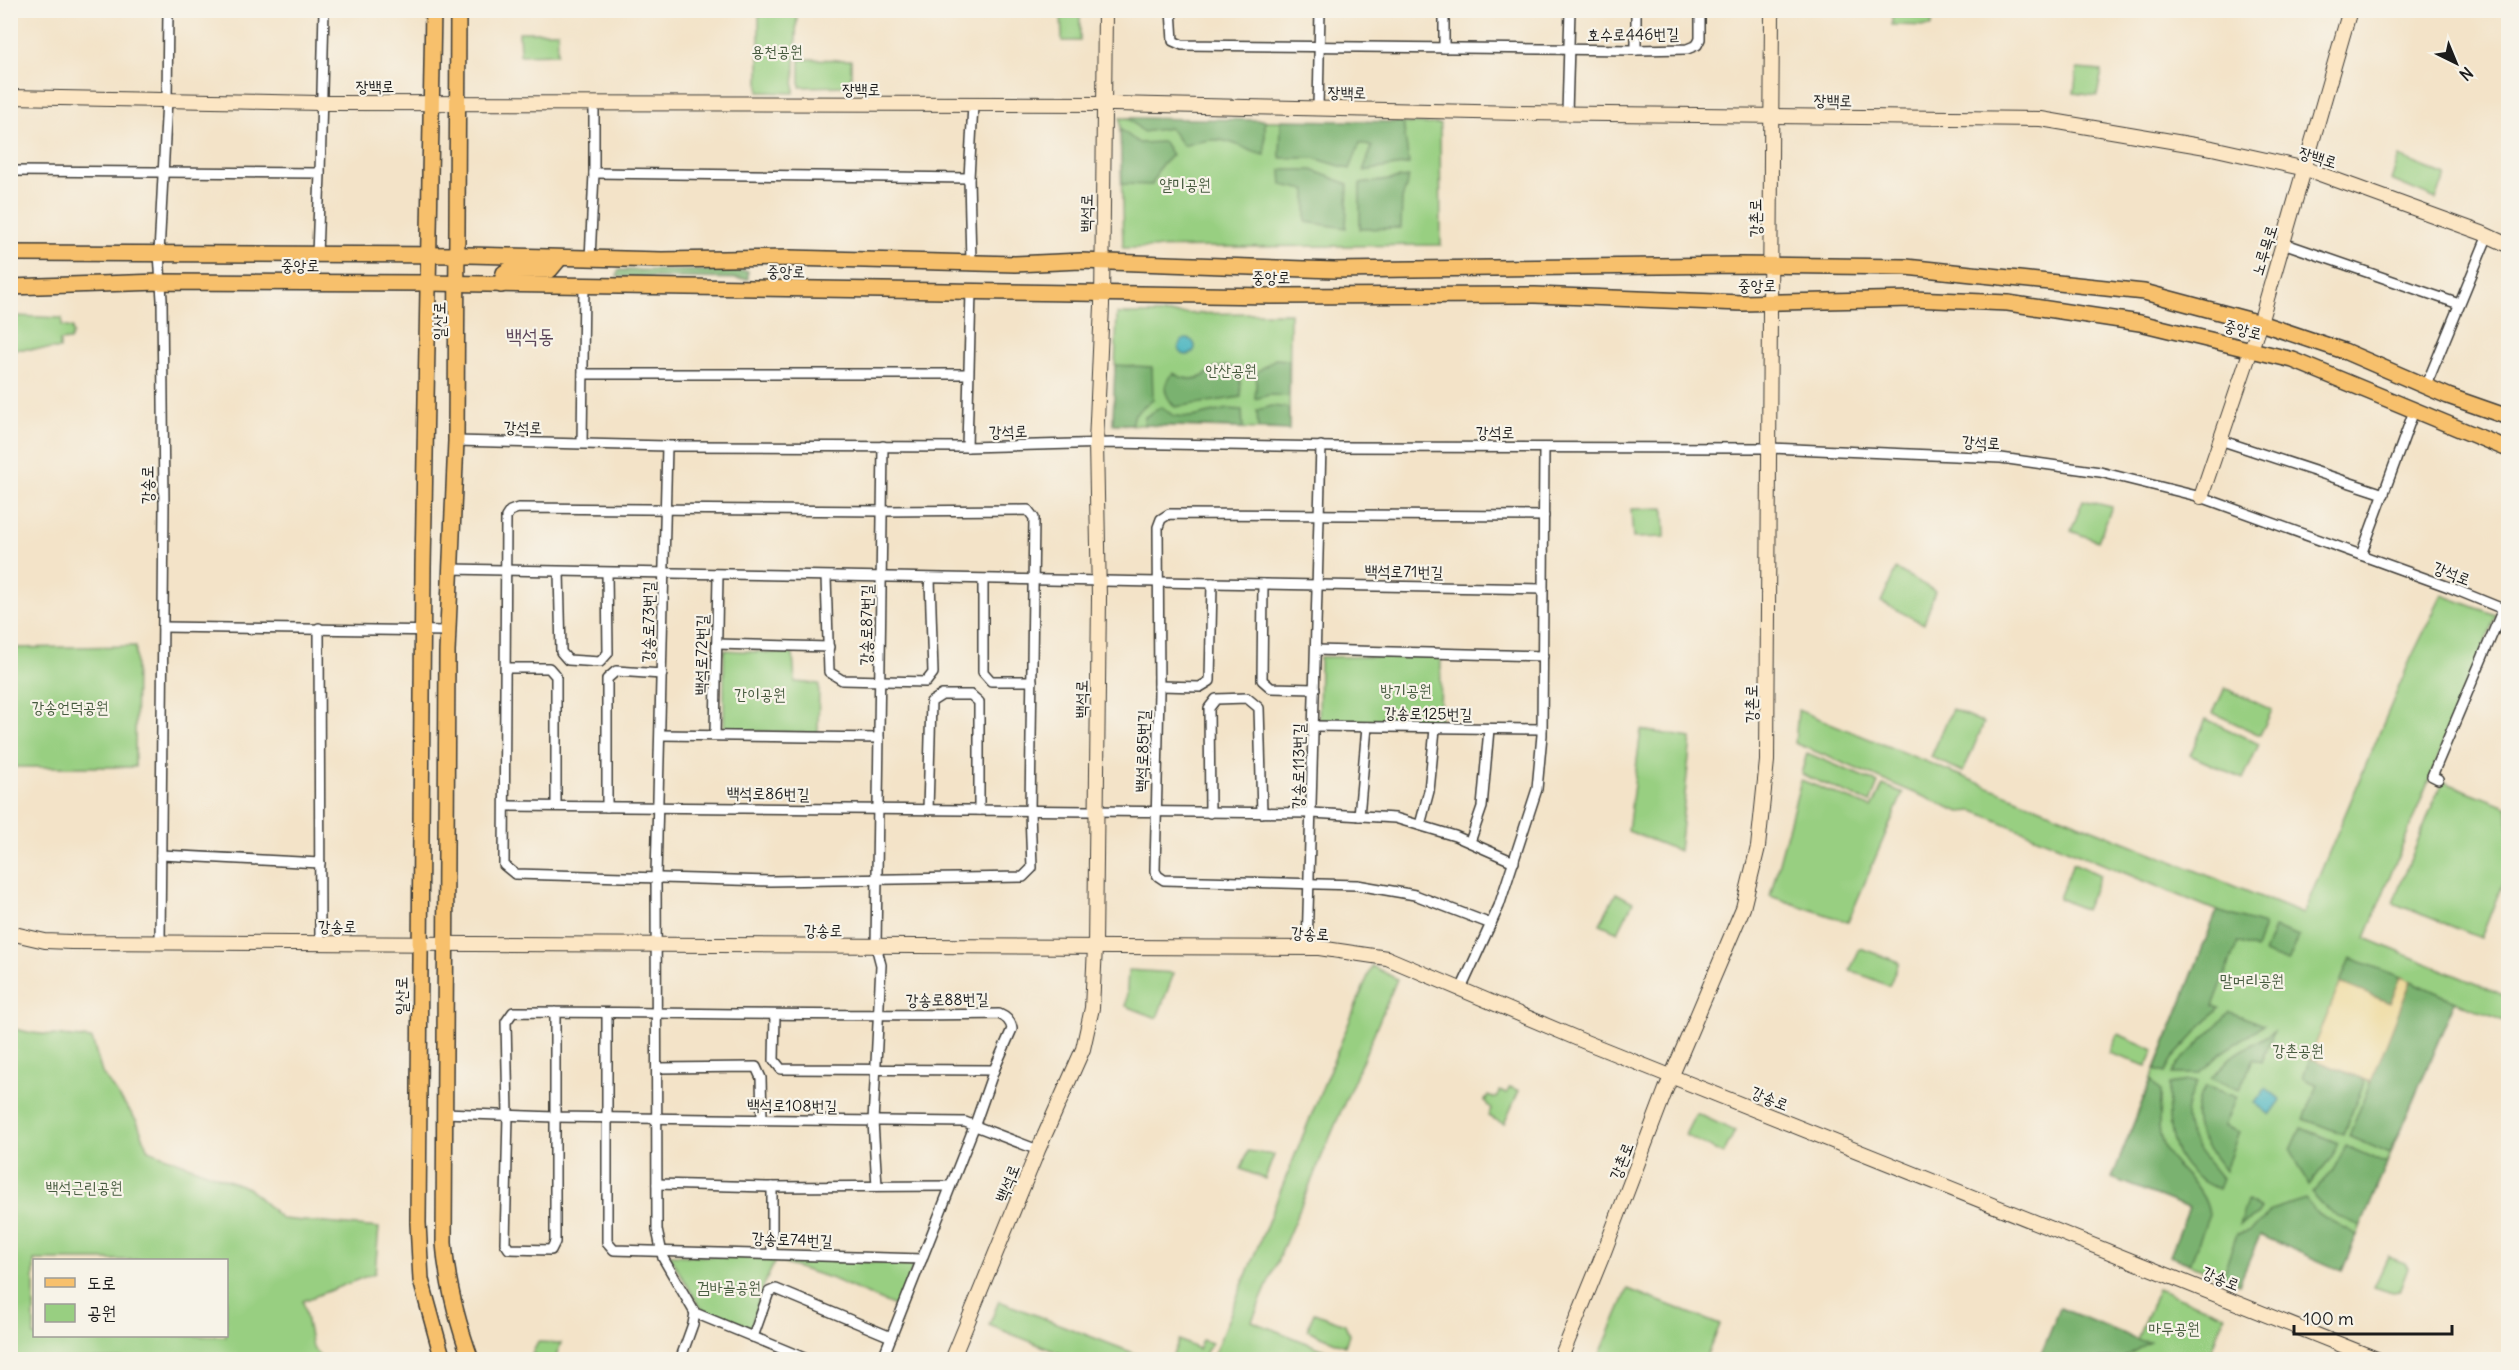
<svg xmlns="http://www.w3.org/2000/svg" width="2519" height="1370" font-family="Delius,'Poor Story',sans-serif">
<rect width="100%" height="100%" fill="#f7f3e8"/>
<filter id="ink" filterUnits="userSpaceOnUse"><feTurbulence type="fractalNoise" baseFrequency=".0167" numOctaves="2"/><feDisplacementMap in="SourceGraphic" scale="12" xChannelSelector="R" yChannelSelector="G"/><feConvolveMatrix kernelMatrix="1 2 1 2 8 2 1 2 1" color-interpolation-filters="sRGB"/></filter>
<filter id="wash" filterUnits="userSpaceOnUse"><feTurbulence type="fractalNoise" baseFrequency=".008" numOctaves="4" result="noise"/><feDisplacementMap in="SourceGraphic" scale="24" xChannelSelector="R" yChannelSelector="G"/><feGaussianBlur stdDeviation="1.35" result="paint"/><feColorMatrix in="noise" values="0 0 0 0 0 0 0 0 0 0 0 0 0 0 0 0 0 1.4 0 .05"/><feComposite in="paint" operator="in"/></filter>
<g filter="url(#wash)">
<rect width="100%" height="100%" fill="#f3e3c8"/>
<g fill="#98cf81" stroke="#5a764e" stroke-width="1.5" fill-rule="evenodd">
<polygon points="759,11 797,11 794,93 759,92"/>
<polygon points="1061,11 1080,11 1080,41 1062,41"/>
<polygon points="1892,11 1932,11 1932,26 1892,25"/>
<polygon points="519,32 558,32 557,54 520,55"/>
<polygon points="800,59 851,60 851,86 800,87"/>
<polygon points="2077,69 2102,71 2097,96 2074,93"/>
<polygon points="1120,118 1440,124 1441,245 1123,248"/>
<polygon points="2399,157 2446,176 2436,199 2391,180"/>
<polygon points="1290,313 1289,430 1113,424 1117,314"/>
<polygon points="15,316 62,318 62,326 72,328 73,334 70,340 60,341 60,349 11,349 11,321"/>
<polygon points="2083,500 2112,507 2098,541 2071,531"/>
<polygon points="1664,508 1665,537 1633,538 1631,509"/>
<polygon points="1896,569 1935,591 1924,624 1881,602"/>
<polygon points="2442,595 2496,615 2365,938 2508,997 2508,1023 2455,1001 2342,1271 2260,1235 2239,1284 2170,1256 2189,1208 2112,1178 2217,911 1974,811 1960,812 1795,743 1798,710 2303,914 2411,658"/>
<polygon points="136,646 135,767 11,767 11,648"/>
<polygon points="724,650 793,654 795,682 819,684 818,733 724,730"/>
<polygon points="1441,656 1440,725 1319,720 1320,657"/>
<polygon points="2225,688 2272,710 2260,735 2213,713"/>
<polygon points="1952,709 1984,723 1963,772 1931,757"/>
<polygon points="2206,719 2259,744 2243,779 2190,755"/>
<polygon points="1641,730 1691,738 1679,851 1628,831"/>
<polygon points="1807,753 1878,783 1870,803 1801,774"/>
<polygon points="1801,780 1872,808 1883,785 1903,793 1848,922 1770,896"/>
<polygon points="2442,781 2508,807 2508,869 2481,938 2393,903"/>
<polygon points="2073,863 2100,875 2085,910 2059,898"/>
<polygon points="1616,893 1633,902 1618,932 1600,924"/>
<polygon points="1860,948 1899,962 1889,986 1850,970"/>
<polygon points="1372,966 1397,979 1252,1321 1347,1359 1212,1359"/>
<polygon points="1128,970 1174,973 1157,1018 1126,1006"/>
<path d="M 11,1028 L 32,1033 L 92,1039 L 102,1073 L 137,1121 L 148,1150 L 248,1188 L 282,1219 L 379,1228 L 375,1273 L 303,1301 L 312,1347 L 323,1359 L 11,1359 ZM 34,1260 L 226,1260 L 226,1336 L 34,1336 Z"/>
<polygon points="2118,1034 2154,1050 2147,1066 2109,1053"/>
<polygon points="1510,1087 1519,1091 1504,1124 1488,1116 1491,1110 1485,1101 1488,1095 1496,1098 1500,1091 1506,1094"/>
<polygon points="1696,1113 1735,1131 1723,1154 1685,1135"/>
<polygon points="1248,1151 1274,1155 1265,1179 1241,1169"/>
<polygon points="669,1255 875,1262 913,1266 908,1282 897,1307 830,1278 775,1261 764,1285 750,1329 728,1322 700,1307"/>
<polygon points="2388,1257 2405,1263 2408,1268 2399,1292 2393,1293 2374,1287"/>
<polygon points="1628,1289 1720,1325 1705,1359 1598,1359"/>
<polygon points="2158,1289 2225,1315 2208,1359 2039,1360 2060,1308 2137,1339"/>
<polygon points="999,1301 1149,1359 1074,1359 989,1325"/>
<polygon points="1314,1313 1345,1324 1349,1335 1345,1346 1307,1330"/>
<polygon points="1179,1340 1198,1349 1202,1340 1211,1343 1203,1359 1171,1359"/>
<polygon points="538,1342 561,1343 555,1359 544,1359 532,1354"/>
</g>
<g fill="#7ab26f" stroke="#4b6746" stroke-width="1.5">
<path d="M 1128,118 L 1265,120 L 1265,155 C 1250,153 1240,144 1225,141 C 1212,138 1196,142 1183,146 L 1170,128 L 1143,132 Z"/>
<polygon points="1281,120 1403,122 1409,164 1363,171 1372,147 1360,143 1350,169 1314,158 1280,158"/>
<polygon points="1120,129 1139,143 1164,142 1172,155 1159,168 1152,185 1122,184"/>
<polygon points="1281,170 1312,170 1348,184 1346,228 1306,222 1306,190 1282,185"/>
<polygon points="1409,177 1402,199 1401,228 1360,229 1360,184"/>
<polygon points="618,270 748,271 748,279 617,277"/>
<polygon points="1275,359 1289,360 1289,396 1269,395 1255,399 1257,372"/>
<polygon points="1115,365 1152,367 1153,399 1135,414 1132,424 1113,424"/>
<path d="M 1228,366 L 1240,372 L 1241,397 L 1175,407 C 1164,395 1161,385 1173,373 C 1189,383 1203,380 1215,367 Z"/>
<polygon points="1272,406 1289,408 1289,430 1258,428 1257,410"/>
<polygon points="1161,407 1174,416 1192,417 1228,409 1242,410 1243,428 1144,425 1145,417"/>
<polygon points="2217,911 2264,925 2256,949 2238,942 2213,1006 2219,1008 2172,1059 2165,1073 2155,1070"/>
<polygon points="2274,928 2299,937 2288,962 2264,953"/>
<polygon points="2350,958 2401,977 2391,1003 2340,983"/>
<polygon points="2411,981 2455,1001 2390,1154 2349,1136"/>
<polygon points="2230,1012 2264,1025 2224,1051 2199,1074 2172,1074 2179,1063"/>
<polygon points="2274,1031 2262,1062 2253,1059 2239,1090 2211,1078 2231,1057"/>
<polygon points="2310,1058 2365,1080 2343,1134 2304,1119 2318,1085 2303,1078"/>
<path d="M 2151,1080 L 2160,1091 C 2161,1108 2156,1126 2162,1142 C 2173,1174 2205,1182 2209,1215 L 2190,1264 L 2170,1256 L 2189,1208 L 2112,1178 Z"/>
<path d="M 2189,1081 L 2197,1082 C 2172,1125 2194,1145 2222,1179 L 2218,1189 C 2169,1169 2167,1130 2169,1084 Z"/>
<path d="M 2206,1086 L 2236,1097 L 2224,1126 L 2239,1132 L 2225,1171 C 2203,1142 2182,1121 2206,1086 Z"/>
<polygon points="2301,1128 2338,1143 2332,1156 2309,1185 2291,1150"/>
<path d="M 2346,1146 L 2387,1164 L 2361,1226 C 2341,1218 2325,1212 2312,1193 L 2333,1170 Z"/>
<polygon points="2305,1199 2317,1213 2357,1235 2342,1271 2260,1235 2239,1284 2222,1277 2237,1234 2249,1231 2263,1220 2271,1210"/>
<polygon points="2247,1201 2261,1209 2257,1215 2239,1225"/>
<polygon points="2060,1308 2142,1341 2150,1342 2121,1359 2039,1359"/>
</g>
<polygon fill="#eeda9e" stroke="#857b5d" stroke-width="1.5" points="2401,977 2411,981 2371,1082 2310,1058 2340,983 2390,1003"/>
<g fill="#43b2be" stroke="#30676d" stroke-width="1.5">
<circle cx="1187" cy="347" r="8"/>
<polygon points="2266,1088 2281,1100 2270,1115 2255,1103"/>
</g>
</g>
<g filter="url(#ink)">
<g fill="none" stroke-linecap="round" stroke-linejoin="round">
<g stroke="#3c3a36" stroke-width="12">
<g id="street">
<polyline points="1171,10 1173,41 1182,45 1636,50 1687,49 1697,45 1700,39 1700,10"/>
<polyline points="1444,48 1444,10"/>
<polyline points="1636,50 1636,10"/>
<polyline points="1318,107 1320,10"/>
<polyline points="1567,113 1570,10"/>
<polyline points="10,171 320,173 324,10"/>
<polyline points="594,173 969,178"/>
<polyline points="2283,243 2459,304"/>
<polyline points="317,255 320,173"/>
<polyline points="590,259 594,173 594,103"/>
<polyline points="971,262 969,178 973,105"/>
<polyline points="583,374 968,374"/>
<polyline points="2424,385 2430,376 2488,235"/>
<polyline points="2220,440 2384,494"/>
<polyline points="456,441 667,446 967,447 1111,443 1332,447 1770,448 2001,458 2100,472 2201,497 2449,587 2508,611"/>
<polyline points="582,443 584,285"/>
<polyline points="667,446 656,876 657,1230 663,1258 695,1313 809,1360"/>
<polyline points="967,447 971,291"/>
<polygon points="518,508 882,511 1028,510 1034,518 1030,811 1032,868 1023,877 770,881 515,874 504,865 506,517 510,511"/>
<polyline points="2361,555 2414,411"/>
<polyline points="450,569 1543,589"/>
<polyline points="559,572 561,652 568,660 600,662 608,653 607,573"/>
<polyline points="826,577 829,672 842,680 926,682 933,673 930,579"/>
<polyline points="983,580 983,672 991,681 1032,681"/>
<polyline points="1263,584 1262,680 1271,688 1315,689"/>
<polyline points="163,627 447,631"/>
<polyline points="319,628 320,942"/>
<polyline points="717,644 829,647"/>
<polyline points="1316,650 1543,656"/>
<polyline points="506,668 549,668 556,676 556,806"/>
<polyline points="1159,686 1200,687 1210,681 1212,583"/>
<polyline points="1314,726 1542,729"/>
<polyline points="661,735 879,738"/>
<polyline points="715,735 718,575"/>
<polyline points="2438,779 2432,776 2503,609"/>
<polyline points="505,806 1312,813 1395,818 1455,836 1514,862"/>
<polyline points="607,807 607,679 616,671 662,674"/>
<polyline points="928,810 931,702 942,695 971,695 979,702 979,810"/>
<polyline points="1210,813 1209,708 1216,699 1247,698 1259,708 1262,813"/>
<polyline points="1359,816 1367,727"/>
<polyline points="1420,825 1429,791 1435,729"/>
<polyline points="1470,842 1482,807 1489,729"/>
<polyline points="161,855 320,863"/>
<polyline points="1491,924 1415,895 1357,885 1164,880 1158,876 1155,871 1159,691 1158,527 1161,519 1169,514 1544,516"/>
<polyline points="160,941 164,504 162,300 159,253 167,99 168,10"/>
<polyline points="1307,948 1321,446"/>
<polyline points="1461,989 1499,906 1537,789 1542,735 1544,448"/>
<path d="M 555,1012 L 555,1242 L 551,1250 L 509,1249 L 505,1243 L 508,1115 L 506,1022 L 513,1012 C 675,1012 837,1017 999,1014 C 1006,1017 1011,1021 1012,1029 L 994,1070 L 974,1127 L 882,1360"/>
<polyline points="607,1014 607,1242 614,1250 922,1259"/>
<polyline points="775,1015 774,1060 781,1069 994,1070"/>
<polyline points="657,1068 756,1067 761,1078 762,1119"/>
<polyline points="444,1113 554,1117 965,1122 1038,1150"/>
<polyline points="657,1184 767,1187 950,1186"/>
<polyline points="877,1186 873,1122 881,965 876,946 883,446"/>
<polyline points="772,1187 772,1253"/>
<polyline points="753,1337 769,1292 776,1289 891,1337"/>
<polyline points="680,1360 693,1324 695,1313"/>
</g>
</g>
<g stroke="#3c3a36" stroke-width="16">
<g id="secondary">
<polyline points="10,97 320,103 1114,104 1519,113 2041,119 2212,148 2306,169 2482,233 2508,245"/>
<polyline points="2201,497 2260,323 2350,10"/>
<polyline points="10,933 45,941 71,942 1319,948 1387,958 1583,1041 2379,1360"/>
<polyline points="952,1360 1038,1150 1083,1049 1092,1008 1095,947 1099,597 1096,443 1102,305 1105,10"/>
<polyline points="1560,1360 1604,1252 1666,1089 1743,908 1758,847 1767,761 1772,10"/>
</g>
</g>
<g stroke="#3c3a36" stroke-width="18">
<g id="primary">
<polyline points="433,10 423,567 418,1223 421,1280 443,1360"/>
<path d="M 458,10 L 456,441 L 447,652 L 444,1243 C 447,1284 457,1321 471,1360"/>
<polyline points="10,253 468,255 662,260 790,258 1015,264 1081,261 1334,270 1740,265 1906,267 2144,292 2260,323 2344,351 2448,396 2508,417"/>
<polyline points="501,285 504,273 509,270 550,270 560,258"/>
<polyline points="10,287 160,282 427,283 1270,296 1535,295 1742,303 1913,299 2008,303 2140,323 2293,360 2508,449"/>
</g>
</g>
<use href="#street" stroke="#fff" stroke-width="9"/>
<use href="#secondary" stroke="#fce6c4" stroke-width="14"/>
<use href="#primary" stroke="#f7c06c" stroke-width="15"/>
</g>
</g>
<g text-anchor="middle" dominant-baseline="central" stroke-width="4.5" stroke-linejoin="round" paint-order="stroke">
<g font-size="16" fill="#1c1c1c" stroke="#f7f3e8">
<text transform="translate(1633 34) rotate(-1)">호수로446번길</text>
<text transform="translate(375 86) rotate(-1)">장백로</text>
<text x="861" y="89">장백로</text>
<text transform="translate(1347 92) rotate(1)">장백로</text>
<text transform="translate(1833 100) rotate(1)">장백로</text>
<text transform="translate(2318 157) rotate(17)">장백로</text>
<text transform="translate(1086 213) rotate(-89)">백석로</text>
<text transform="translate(1755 218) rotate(-91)">강촌로</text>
<text transform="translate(2264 250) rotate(-73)">노루목로</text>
<text x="300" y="265">중앙로</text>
<text transform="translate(786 271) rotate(1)">중앙로</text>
<text x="1271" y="277">중앙로</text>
<text x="1757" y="285">중앙로</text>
<text transform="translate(439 321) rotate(-90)">일산로</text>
<text transform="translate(2243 329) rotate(14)">중앙로</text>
<text transform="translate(523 427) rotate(1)">강석로</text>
<text transform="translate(1008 431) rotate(-2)">강석로</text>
<text x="1495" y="432">강석로</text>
<text transform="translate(1981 442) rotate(3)">강석로</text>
<text transform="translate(147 485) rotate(-90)">강송로</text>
<text transform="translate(1404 571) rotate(1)">백석로71번길</text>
<text transform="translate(2452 573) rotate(21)">강석로</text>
<text transform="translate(648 622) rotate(-89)">강송로73번길</text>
<text transform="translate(866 625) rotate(-89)">강송로87번길</text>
<text transform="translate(701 655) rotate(-89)">백석로72번길</text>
<text transform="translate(1081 699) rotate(-89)">백석로</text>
<text transform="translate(1751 704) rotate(-90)">강촌로</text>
<text transform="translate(1428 713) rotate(1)">강송로125번길</text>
<text transform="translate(1142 751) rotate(-88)">백석로85번길</text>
<text transform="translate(1298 766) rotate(-89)">강송로113번길</text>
<text transform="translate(768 793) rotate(1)">백석로86번길</text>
<text x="337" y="926">강송로</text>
<text x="823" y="930">강송로</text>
<text transform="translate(1310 933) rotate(3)">강송로</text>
<text transform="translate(401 996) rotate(-90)">일산로</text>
<text transform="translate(947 999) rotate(-1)">강송로88번길</text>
<text transform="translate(1770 1098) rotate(22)">강송로</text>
<text transform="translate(792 1105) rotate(1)">백석로108번길</text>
<text transform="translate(1621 1161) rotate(-69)">강촌로</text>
<text transform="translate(1007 1183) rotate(-68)">백석로</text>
<text transform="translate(792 1239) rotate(2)">강송로74번길</text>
<text transform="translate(2221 1278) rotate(22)">강송로</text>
</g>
<g font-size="16" fill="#475b3f" stroke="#f7f3e8">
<text x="777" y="51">용천공원</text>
<text x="1185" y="184">얄미공원</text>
<text x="1231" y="370">안산공원</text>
<text x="1406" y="690">방기공원</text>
<text x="760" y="694">간이공원</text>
<text x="70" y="707">강송언덕공원</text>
<text x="2252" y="980">말머리공원</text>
<text x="2298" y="1050">강촌공원</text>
<text x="84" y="1187">백석근린공원</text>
<text x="729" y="1287">검바골공원</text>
<text x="2174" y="1328">마두공원</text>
</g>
<g font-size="20" fill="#5b4458" stroke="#f7f3e8">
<text x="530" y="335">백석동</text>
</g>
</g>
<rect width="2519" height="1370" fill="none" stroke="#f7f3e8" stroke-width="36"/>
<rect x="33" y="1259" width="195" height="78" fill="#f7f3e8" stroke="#9f9d96" stroke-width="1.5"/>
<rect x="45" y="1278" width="30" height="9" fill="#f7c06c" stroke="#9f9d96" stroke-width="1.5"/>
<text x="87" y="1289" font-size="18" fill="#1c1c1c">도로</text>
<rect x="45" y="1304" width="30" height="18" fill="#98cf81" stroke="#9f9d96" stroke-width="1.5"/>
<text x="87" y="1319" font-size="18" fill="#1c1c1c">공원</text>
<g transform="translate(2456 63) rotate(137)" stroke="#f7f3e8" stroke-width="4.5" paint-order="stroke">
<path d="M0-4.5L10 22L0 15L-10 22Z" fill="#1c1c1c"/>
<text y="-9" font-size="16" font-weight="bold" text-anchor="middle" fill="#1c1c1c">N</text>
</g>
<path d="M2294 1325v9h158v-9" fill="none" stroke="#1c1c1c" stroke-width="3"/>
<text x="2303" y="1325" font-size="18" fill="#1c1c1c" stroke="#f7f3e8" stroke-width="4.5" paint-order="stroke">100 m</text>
</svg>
